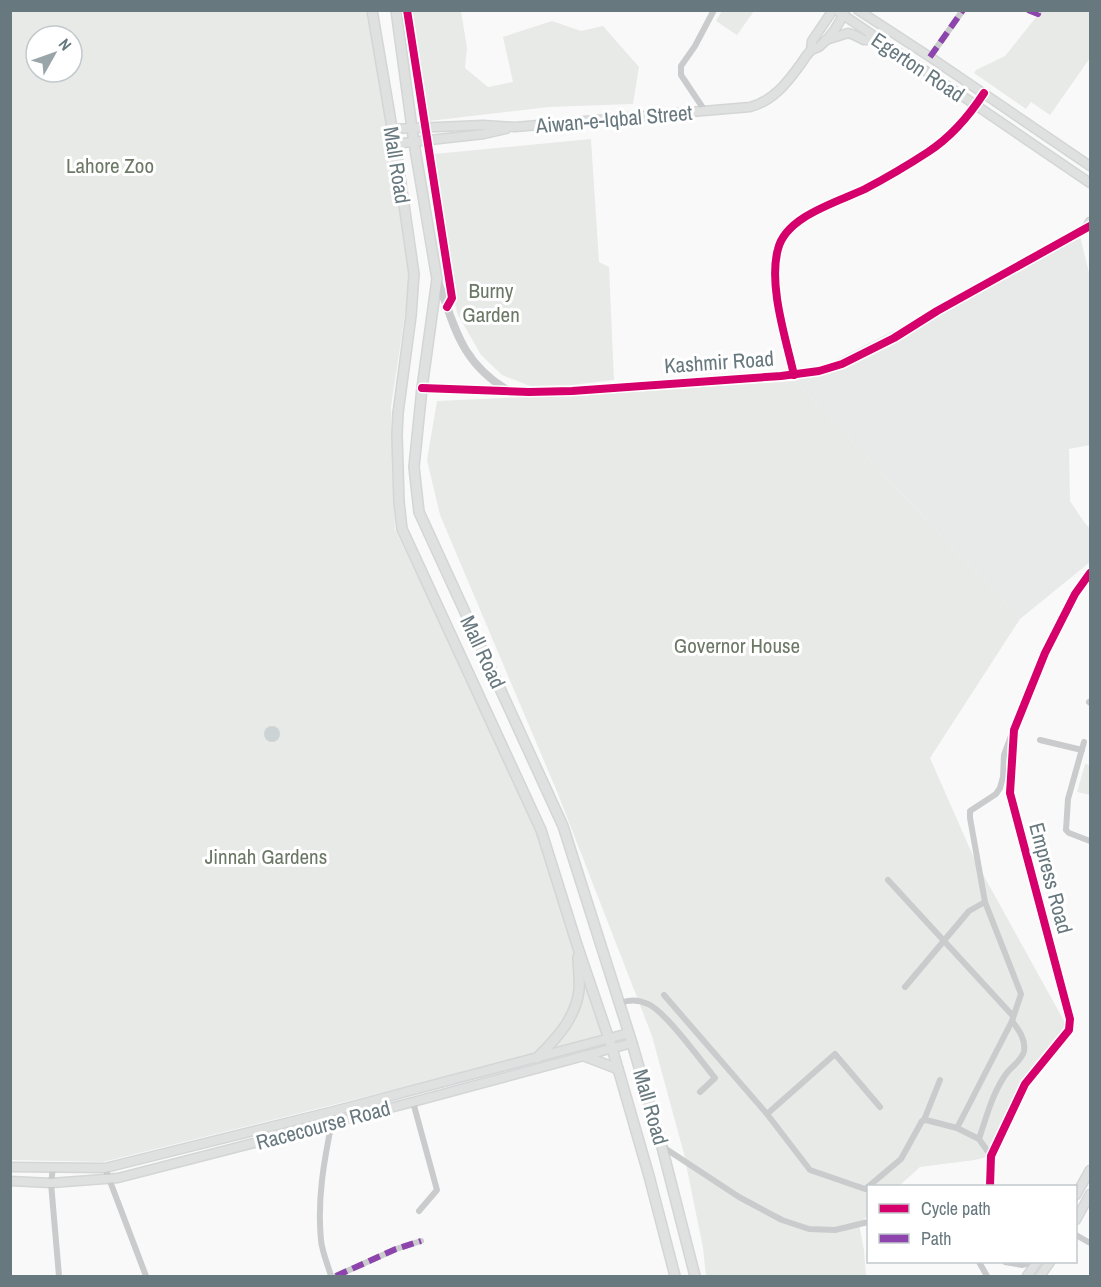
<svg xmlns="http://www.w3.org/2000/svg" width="1101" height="1287" font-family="'Archivo Narrow',sans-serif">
<rect width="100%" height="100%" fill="#f9f9f9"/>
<polygon fill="#e8e9e9" points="1080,236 1090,277 1090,445 1069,449 1070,501 1082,519 1090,529 1090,562 1020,619 795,381"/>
<g fill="#e8eae7" fill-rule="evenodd">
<path d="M 11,11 L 366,11 L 388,126 L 411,275 L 391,407 L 395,529 L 536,826 L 605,1037 L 103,1162 L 11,1160 ZM 36,36 L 72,36 L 72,72 L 36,72 Z"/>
<polygon points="411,11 461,11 467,48 465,68 488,87 513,82 503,37 552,21 581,31 603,26 639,67 633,104 549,107 429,121"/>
<polygon points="722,11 722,10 754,11 737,35 716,21"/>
<polygon points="1039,11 1090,11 1090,58 1050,115 1031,102 1026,109 974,73 976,70 1005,56 1037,16"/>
<polygon points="591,139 599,262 609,267 614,380 572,385 530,386 502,375 481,355 457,313 452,289 434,154"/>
<polygon points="795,381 1020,619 930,758 974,858 1069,1030 1025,1084 991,1156 975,1160 920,1167 899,1186 868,1186 868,1215 859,1224 864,1250 866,1276 706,1276 703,1248 684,1154 652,1036 558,794 440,515 427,460 437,401 615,393"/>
<polygon points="1085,764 1090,765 1090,795 1077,792"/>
</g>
<circle fill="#ccd3d5" cx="272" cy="734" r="8"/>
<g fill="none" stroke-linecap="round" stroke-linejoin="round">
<g stroke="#d4d5d6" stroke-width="11">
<g id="secondary">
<polyline points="836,10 1090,183"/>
<polyline points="858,10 930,57 1090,166"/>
<polyline points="826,40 848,33 854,35 864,40 877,40"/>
<polyline points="811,50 812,41 833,10"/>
<path d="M 392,129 L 483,125 L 515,127 L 750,107 C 773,101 787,83 800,65 C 804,60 807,53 812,50 C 815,48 818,48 820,46 C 831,37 840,23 845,10"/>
<polyline points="394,144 484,134 506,129"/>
<polyline points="1087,228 1090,222"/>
<polyline points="10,1167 105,1168 334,1111 629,1033"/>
<polyline points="10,1181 51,1183 118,1178 413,1102 632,1043"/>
<polyline points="1076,1195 1090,1170"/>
<polyline points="1076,1220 1090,1194"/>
<polyline points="1027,1276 1037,1262"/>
<polyline points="1040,1276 1050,1262"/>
</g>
</g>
<g stroke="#d4d5d5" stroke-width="12">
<g id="primary">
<polyline points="372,10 398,163 414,274 411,316 398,413 397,435 399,502 402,529 541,830 578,948 612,1048 649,1176 675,1276"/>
<polyline points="396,10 414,143 437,279 422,388 414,467 419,512 563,826 632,1043 662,1147 695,1276"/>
<polyline points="584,1056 618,1069"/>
<path d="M 537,1058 C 556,1039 576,1018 579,990 C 580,979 578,967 578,957"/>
</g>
</g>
<g stroke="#cacbcc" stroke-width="6">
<polyline points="407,10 452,298 447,307"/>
<polyline points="1028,10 1038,14 1039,10"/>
<polyline points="930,57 963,10"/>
<polyline points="705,111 681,75 681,66 695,46 714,10"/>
<path d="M 794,375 C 786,339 768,285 778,249 C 786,216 838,202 865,189 C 886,178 908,165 928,152 C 951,137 969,116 984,93"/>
<polyline points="1089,702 1090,703"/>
<polyline points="1040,740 1082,750"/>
<polyline points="1084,742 1068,799 1066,830 1069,833 1090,841"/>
<polyline points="888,880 1013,1016"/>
<polyline points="905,987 969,911 985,902"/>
<polyline points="664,995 767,1114 810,1170 865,1189 868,1187"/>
<path d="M 621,1003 C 630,999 639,1000 648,1004 C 665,1011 701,1061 715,1078 L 700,1092"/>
<polyline points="413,1102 437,1190 419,1211"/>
<polyline points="767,1114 835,1054 880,1107"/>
<polyline points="924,1120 940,1080"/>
<path d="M 979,1139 C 986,1118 992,1095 1004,1077 C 1009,1068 1022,1061 1024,1051 C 1026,1039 1018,1029 1012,1021"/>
<polyline points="663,1147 739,1197 782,1220 809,1229 835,1230 868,1222"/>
<polyline points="991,1156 979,1139 957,1128 1012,1021 1021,994 985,902 970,818 970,811 996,794 1000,788 1003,777 1004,755 1011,736"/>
<polyline points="53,1168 51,1183 59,1276"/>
<polyline points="105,1168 146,1276"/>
<polyline points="869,1186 901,1159 922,1121 926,1120 957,1128"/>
<polyline points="990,1186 991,1156 1025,1084 1069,1030 1070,1019 1010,793 1014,730 1045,653 1075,594 1090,573"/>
<polyline points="1076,1235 1090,1243"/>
<polyline points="979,1262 987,1276"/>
<polyline points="1005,1262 1022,1265 1034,1262"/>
<path d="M 331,1276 C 328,1265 322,1252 321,1240 C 317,1200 324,1160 332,1122"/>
<polyline points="336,1276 396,1249 421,1241"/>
</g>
<g stroke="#cacbcc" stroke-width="8">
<path d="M 437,279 C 455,327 460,361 507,390"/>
<polyline points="422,388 529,392 572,391 781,376 819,371 842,364 894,338 937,311 1090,226"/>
</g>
<use href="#secondary" stroke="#dfe0e0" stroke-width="8"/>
<use href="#primary" stroke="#dfe0e0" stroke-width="9"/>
<g stroke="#8e44ad" stroke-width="6" stroke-dasharray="12 6" stroke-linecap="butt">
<polyline points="1028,10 1038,14 1039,10"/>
<polyline points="930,57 963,10"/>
<polyline points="336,1276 396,1249 421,1241"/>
</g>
<g stroke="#fff" stroke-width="11">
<g id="cycleway">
<polyline points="407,10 452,298 447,307"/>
<path d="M 794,375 C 786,339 768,285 778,249 C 786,216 838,202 865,189 C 886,178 908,165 928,152 C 951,137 969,116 984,93"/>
<polyline points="422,388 529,392 572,391 781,376 819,371 842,364 894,338 937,311 1090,226"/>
<polyline points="990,1186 991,1156 1025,1084 1069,1030 1070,1019 1010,793 1014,730 1045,653 1075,594 1090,573"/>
</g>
</g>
<use href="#cycleway" stroke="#d6006c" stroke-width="8"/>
</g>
<g text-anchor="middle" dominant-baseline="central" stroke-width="6" stroke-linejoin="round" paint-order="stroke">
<g font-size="21" fill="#67787f" stroke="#fff">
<text transform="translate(918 67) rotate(34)">Egerton Road</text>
<text transform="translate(614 119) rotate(-5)">Aiwan-e-Iqbal Street</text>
<text transform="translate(397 165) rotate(81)">Mall Road</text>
<text transform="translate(719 362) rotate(-4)">Kashmir Road</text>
<text transform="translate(483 652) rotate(65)">Mall Road</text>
<text transform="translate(1051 878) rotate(75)">Empress Road</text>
<text transform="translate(651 1107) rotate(74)">Mall Road</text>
<text transform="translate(323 1125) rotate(-15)">Racecourse Road</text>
</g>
<g font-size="21" fill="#6c7866" stroke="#fff">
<text x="110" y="165">Lahore Zoo</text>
<text x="491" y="290">Burny<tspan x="491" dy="24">Garden</tspan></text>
<text x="737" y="645">Governor House</text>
<text x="266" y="856">Jinnah Gardens</text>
</g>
</g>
<rect width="1101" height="1287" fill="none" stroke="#67787f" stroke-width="24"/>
<rect x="867" y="1185" width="210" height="78" fill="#ffffff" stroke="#c2c9cc" stroke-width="1.5"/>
<rect x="879" y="1204" width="30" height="9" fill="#d6006c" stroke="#c2c9cc" stroke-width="1.5"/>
<text x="921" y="1215" font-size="18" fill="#67787f">Cycle path</text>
<rect x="879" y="1234" width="30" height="9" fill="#8e44ad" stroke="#c2c9cc" stroke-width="1.5"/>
<text x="921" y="1245" font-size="18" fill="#67787f">Path</text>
<g transform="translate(54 54) rotate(50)"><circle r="28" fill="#ffffff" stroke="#c2c9cc" stroke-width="1.5"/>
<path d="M0-4.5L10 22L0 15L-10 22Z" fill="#9aa5aa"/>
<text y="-9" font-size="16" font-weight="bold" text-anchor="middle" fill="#67787f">N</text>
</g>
</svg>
